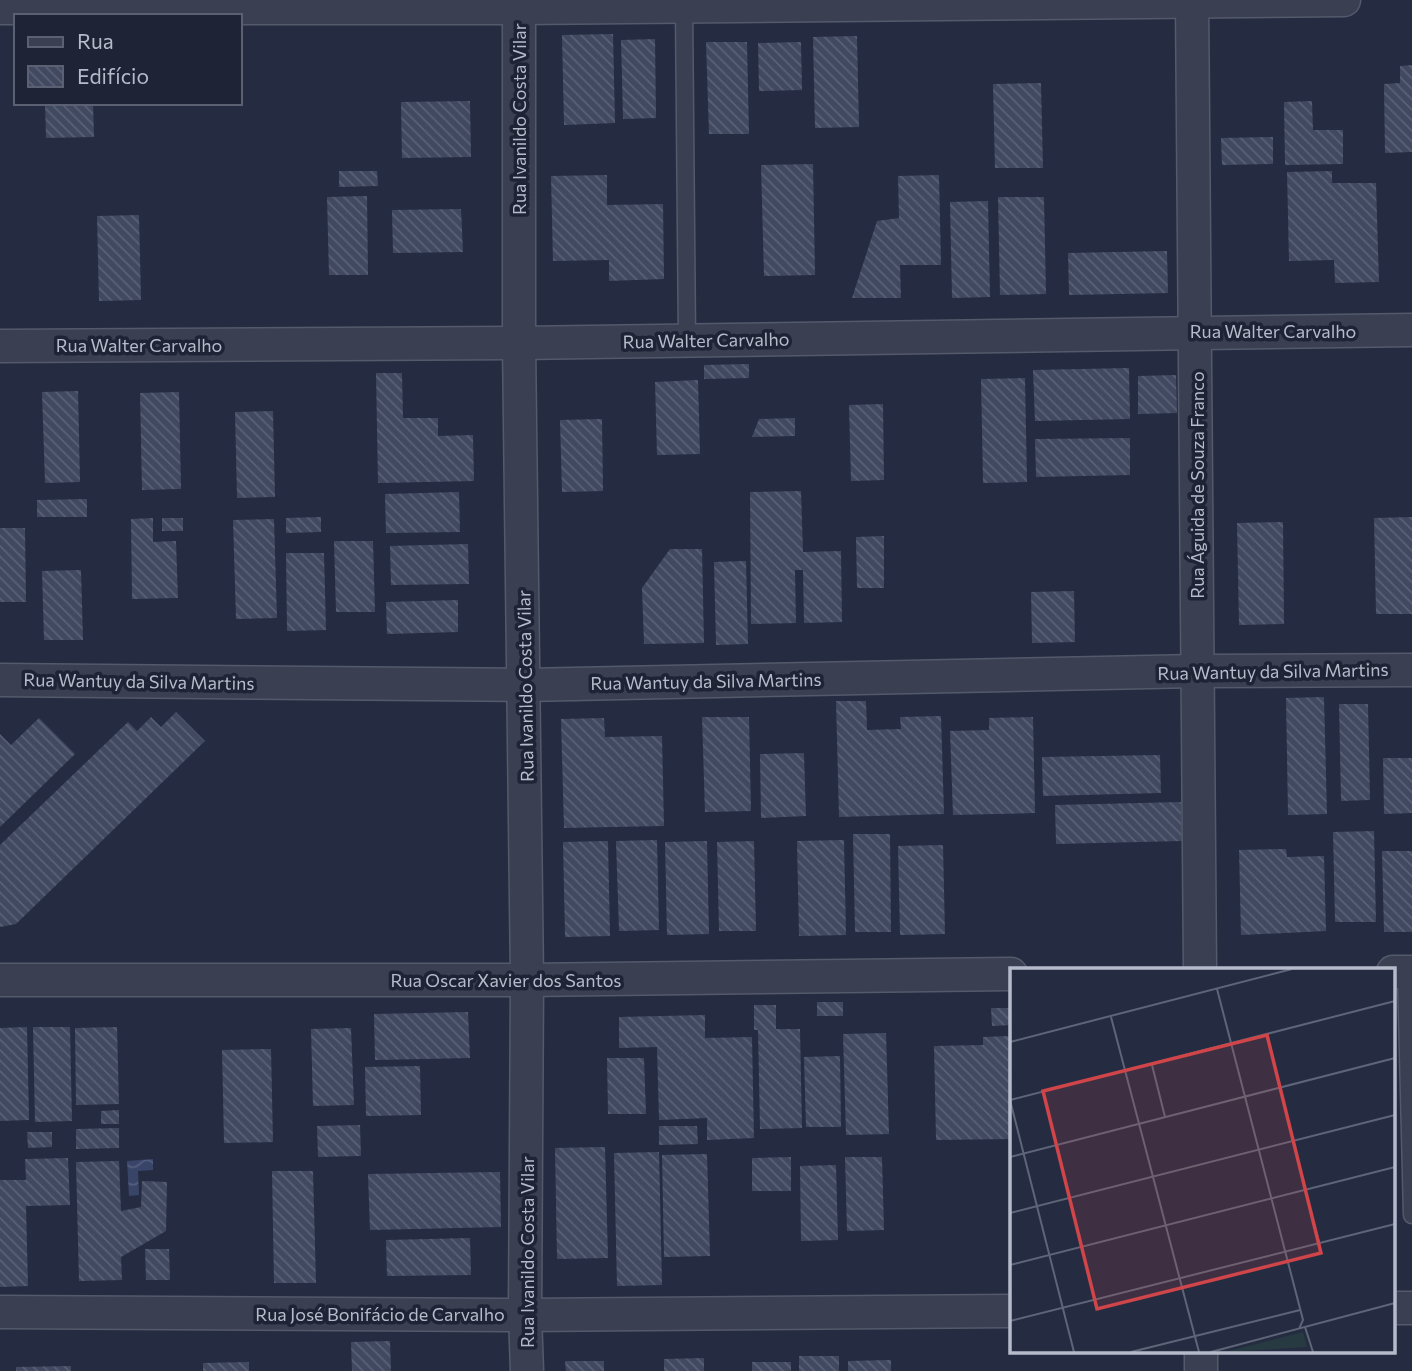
<svg xmlns="http://www.w3.org/2000/svg" width="1412" height="1371" font-family="Commissioner,sans-serif">
<defs>
<pattern id="water-waves" width="16" height="10" patternUnits="userSpaceOnUse" patternTransform="scale(1.75)"><rect width="16" height="10" fill="#394469"/><path d="M0 5q4-4 8 0t8 0" fill="none" stroke="#535d7d"/></pattern>
<pattern id="building-back-hatch" width="6" height="6" patternUnits="userSpaceOnUse" patternTransform="scale(1.75)"><rect width="6" height="6" fill="#414961"/><path d="M-1 5l2 2M0 0l6 6M5-1l2 2" fill="none" stroke="#5a6176"/></pattern>
</defs>
<rect width="100%" height="100%" fill="#252c41"/>
<polygon fill="url(#water-waves)" points="153,1159 153,1170 138,1171 139,1195 129,1196 127,1161"/>
<g fill="url(#building-back-hatch)">
<polygon points="613,34 615,123 564,125 562,35"/>
<polygon points="857,36 859,127 815,128 813,37"/>
<polygon points="655,39 656,118 623,119 621,40"/>
<polygon points="706,42 747,42 749,134 709,134"/>
<polygon points="801,42 802,90 759,91 758,43"/>
<polygon points="1412,65 1412,152 1385,153 1384,84 1400,83 1400,66"/>
<polygon points="1041,83 1043,168 995,168 993,84"/>
<polygon points="470,101 471,157 402,158 401,102"/>
<polygon points="1312,101 1313,130 1343,130 1343,164 1285,165 1284,102"/>
<polygon points="45,103 93,103 94,137 46,138"/>
<polygon points="1273,137 1273,164 1222,165 1221,138"/>
<polygon points="813,164 815,275 764,276 761,165"/>
<polygon points="339,171 377,171 378,186 339,187"/>
<polygon points="1332,171 1332,183 1376,183 1379,282 1335,283 1334,260 1289,261 1287,172"/>
<polygon points="607,175 607,205 663,204 664,279 609,281 609,260 553,261 551,176"/>
<polygon points="939,175 941,265 900,265 901,298 852,298 877,221 899,218 898,176"/>
<polygon points="367,196 368,275 329,275 327,197"/>
<polygon points="998,197 1044,197 1046,294 1000,295"/>
<polygon points="988,201 990,297 952,298 950,202"/>
<polygon points="461,209 463,252 393,253 392,210"/>
<polygon points="139,215 141,300 99,301 97,216"/>
<polygon points="1167,251 1168,293 1069,295 1068,253"/>
<polygon points="749,364 749,378 704,379 704,365"/>
<polygon points="1129,368 1130,419 1035,421 1033,370"/>
<polygon points="376,373 402,373 403,418 438,418 438,436 473,435 474,481 378,483"/>
<polygon points="1176,375 1177,413 1138,414 1138,376"/>
<polygon points="1025,378 1027,482 983,483 981,379"/>
<polygon points="698,380 700,454 657,455 655,382"/>
<polygon points="78,391 80,482 45,483 42,392"/>
<polygon points="179,392 181,489 142,490 140,393"/>
<polygon points="883,404 884,480 851,481 849,405"/>
<polygon points="273,411 275,497 237,498 235,412"/>
<polygon points="795,418 795,436 752,437 759,419"/>
<polygon points="602,419 603,491 562,492 560,420"/>
<polygon points="1130,438 1130,475 1036,477 1035,439"/>
<polygon points="801,491 803,552 841,551 842,622 804,623 803,570 795,570 796,623 751,624 750,492"/>
<polygon points="459,492 460,532 386,533 385,494"/>
<polygon points="87,499 87,517 37,517 37,500"/>
<polygon points="321,517 321,532 286,533 286,518"/>
<polygon points="1412,517 1412,614 1376,614 1374,518"/>
<polygon points="153,518 153,542 176,541 178,598 132,599 131,519"/>
<rect x="162" y="518" width="21" height="13"/>
<polygon points="274,519 277,618 236,619 233,520"/>
<polygon points="1283,522 1284,624 1239,625 1237,523"/>
<polygon points="0,528 25,528 26,602 0,602"/>
<polygon points="884,536 884,588 857,588 856,537"/>
<polygon points="334,541 373,541 375,612 336,612"/>
<polygon points="468,544 469,584 391,585 390,546"/>
<polygon points="670,549 702,549 704,643 644,644 642,588"/>
<polygon points="286,553 324,553 326,630 287,631"/>
<polygon points="746,561 748,644 716,645 714,562"/>
<polygon points="81,570 83,640 44,640 42,571"/>
<polygon points="1074,591 1075,642 1032,643 1031,592"/>
<polygon points="458,600 458,632 387,634 386,602"/>
<polygon points="1324,697 1327,814 1288,815 1286,698"/>
<polygon points="836,701 866,701 867,730 901,729 900,717 941,716 944,814 839,817"/>
<polygon points="1339,704 1368,704 1370,800 1341,801"/>
<polygon points="176,712 205,741 16,924 0,927 0,845 128,722 137,731 151,717 161,727"/>
<polygon points="702,717 749,717 751,811 705,812"/>
<polygon points="1033,717 1035,813 953,815 950,731 989,730 989,718"/>
<polygon points="39,718 75,754 0,827 0,734 11,745"/>
<polygon points="604,718 605,737 662,736 664,826 564,828 561,719"/>
<polygon points="804,753 806,816 761,818 760,754"/>
<polygon points="1160,755 1161,793 1043,796 1042,757"/>
<polygon points="1383,758 1412,758 1412,813 1384,814"/>
<polygon points="1181,802 1182,841 1056,844 1055,805"/>
<polygon points="1374,831 1376,922 1335,922 1333,832"/>
<polygon points="853,834 890,834 891,932 855,932"/>
<polygon points="657,840 659,930 619,931 616,841"/>
<polygon points="844,840 846,935 799,936 797,841"/>
<polygon points="608,841 610,936 565,937 563,842"/>
<polygon points="707,841 709,934 667,935 665,842"/>
<polygon points="754,841 756,931 719,931 717,842"/>
<polygon points="943,845 945,934 900,935 898,846"/>
<polygon points="1286,849 1287,857 1324,856 1326,931 1241,935 1239,850"/>
<polygon points="1382,851 1412,851 1412,932 1384,932"/>
<rect x="817" y="1002" width="26" height="14"/>
<polygon points="754,1005 776,1005 776,1029 800,1029 802,1128 760,1129 758,1030 754,1030"/>
<polygon points="991,1008 1011,1008 1011,1025 992,1026"/>
<polygon points="468,1012 470,1058 375,1060 374,1014"/>
<polygon points="705,1015 705,1038 752,1037 754,1138 707,1140 707,1118 659,1120 657,1047 619,1048 619,1017"/>
<polygon points="27,1027 29,1120 0,1121 0,1028"/>
<polygon points="33,1027 70,1027 72,1121 35,1122"/>
<polygon points="117,1027 119,1104 76,1105 75,1028"/>
<polygon points="351,1028 354,1105 313,1106 311,1029"/>
<polygon points="886,1033 889,1134 846,1135 843,1034"/>
<polygon points="1011,1036 1011,1139 936,1140 934,1046 983,1045 983,1037"/>
<polygon points="271,1049 273,1142 224,1143 222,1050"/>
<polygon points="840,1056 841,1127 806,1127 804,1057"/>
<polygon points="607,1058 644,1058 646,1114 608,1114"/>
<polygon points="420,1066 421,1115 366,1116 365,1067"/>
<polygon points="119,1110 119,1124 101,1124 101,1111"/>
<polygon points="360,1125 361,1156 318,1157 317,1126"/>
<polygon points="659,1126 697,1126 698,1144 659,1145"/>
<polygon points="119,1128 119,1148 76,1149 76,1129"/>
<polygon points="27,1132 52,1132 52,1147 28,1148"/>
<polygon points="605,1147 608,1258 557,1259 555,1148"/>
<polygon points="659,1152 662,1285 617,1286 614,1153"/>
<polygon points="707,1154 710,1256 664,1257 662,1155"/>
<polygon points="791,1157 791,1191 752,1191 752,1158"/>
<polygon points="845,1157 882,1157 884,1230 847,1231"/>
<polygon points="68,1158 70,1205 26,1206 28,1286 0,1287 0,1180 26,1180 25,1159"/>
<polygon points="119,1161 121,1211 141,1207 142,1181 167,1182 166,1231 121,1257 122,1280 79,1281 76,1162"/>
<polygon points="836,1165 838,1240 801,1241 800,1166"/>
<polygon points="272,1171 313,1171 316,1283 274,1283"/>
<polygon points="500,1172 501,1227 370,1230 368,1174"/>
<polygon points="470,1238 471,1275 387,1276 386,1240"/>
<polygon points="145,1249 169,1249 170,1280 146,1280"/>
<polygon points="390,1341 391,1371 352,1371 351,1342"/>
<rect x="799" y="1356" width="40" height="15"/>
<polygon points="704,1358 704,1371 664,1371 664,1359"/>
<polygon points="891,1360 891,1371 848,1371 848,1361"/>
<polygon points="565,1361 604,1361 604,1371 566,1371"/>
<polygon points="249,1362 249,1371 203,1371 203,1363"/>
<rect x="752" y="1362" width="39" height="9"/>
<polygon points="71,1366 71,1371 16,1371 16,1367"/>
</g>
<g fill="none" stroke-linecap="round" stroke-linejoin="round">
<g stroke="#545a6b" stroke-width="19">
<g id="lane">
<polyline points="684,7 687,340"/>
<polyline points="1406,972 1412,1215"/>
</g>
</g>
<g stroke="#545a6b" stroke-width="35">
<g id="street">
<polyline points="519,0 519,343 527,980 525,1315 527,1371"/>
<polyline points="1192,0 1200,970"/>
<polyline points="0,8 520,8 1344,0"/>
<polyline points="0,346 519,343 1412,330"/>
<polyline points="0,680 525,685 1197,671 1412,670"/>
<polyline points="1393,972 1412,972"/>
<polyline points="0,980 527,980 1011,974"/>
<polyline points="1393,1308 1412,1308"/>
<polyline points="0,1312 525,1315 1011,1311"/>
<polyline points="1201,1352 1201,1371"/>
</g>
</g>
<use href="#lane" stroke="#3a3f51" stroke-width="16"/>
<use href="#street" stroke="#3a3f51" stroke-width="32"/>
</g>
<g text-anchor="middle" dominant-baseline="central" stroke-width="7" stroke-linejoin="round" paint-order="stroke">
<g font-size="18" fill="#b6bbcb" stroke="#1e2436">
<text transform="translate(519 119) rotate(-90)">Rua Ivanildo Costa Vilar</text>
<text x="1273" y="331">Rua Walter Carvalho</text>
<text transform="translate(706 340) rotate(-1)">Rua Walter Carvalho</text>
<text x="139" y="345">Rua Walter Carvalho</text>
<text transform="translate(1197 485) rotate(-90)">Rua Águida de Souza Franco</text>
<text transform="translate(1273 671) rotate(-1)">Rua Wantuy da Silva Martins</text>
<text transform="translate(139 681) rotate(1)">Rua Wantuy da Silva Martins</text>
<text transform="translate(706 681) rotate(-1)">Rua Wantuy da Silva Martins</text>
<text transform="translate(525 686) rotate(-91)">Rua Ivanildo Costa Vilar</text>
<text x="506" y="980">Rua Oscar Xavier dos Santos</text>
<text transform="translate(527 1252) rotate(-90)">Rua Ivanildo Costa Vilar</text>
<text x="380" y="1314">Rua José Bonifácio de Carvalho</text>
</g>
</g>
<g transform="translate(1010 968)">
<rect width="385" height="385" fill="#252c41"/>
<path d="M 293,364 L 297,379 L 215,384 Z" fill="#273a42"/>
<path fill="none" stroke="#5f6578" stroke-width="2" d="M 207,21 L 293,352 L 289,361M 101,49 L 189,384M 0,74 L 282,1M 142,97 L 155,149M 0,189 L 385,90M 295,221 L 309,274M 0,245 L 385,147M 0,297 L 385,199M 0,353 L 385,256M 295,359 L 303,384M 64,384 L 0,132 L 385,33M 121,384 L 290,342M 201,384 L 385,335"/>
<path fill="#d04549" fill-opacity="0.15" stroke="#d04549" stroke-width="3.5" d="M 257,67 L 311,285 L 87,341 L 33,123 Z"/>
<rect width="385" height="385" fill="none" stroke="#b6bbcb" stroke-width="3.5"/>
</g>
<rect x="14" y="14" width="228" height="91" fill="#1e2436" stroke="#5b6072" stroke-width="2"/>
<rect x="28" y="37" width="35" height="10" fill="#3a3f51" stroke="#5b6072" stroke-width="2"/>
<text x="77" y="49" font-size="21" fill="#b6bbcb">Rua</text>
<rect x="28" y="66" width="35" height="21" fill="url(#building-back-hatch)" stroke="#5b6072" stroke-width="2"/>
<text x="77" y="84" font-size="21" fill="#b6bbcb">Edifício</text>
</svg>
